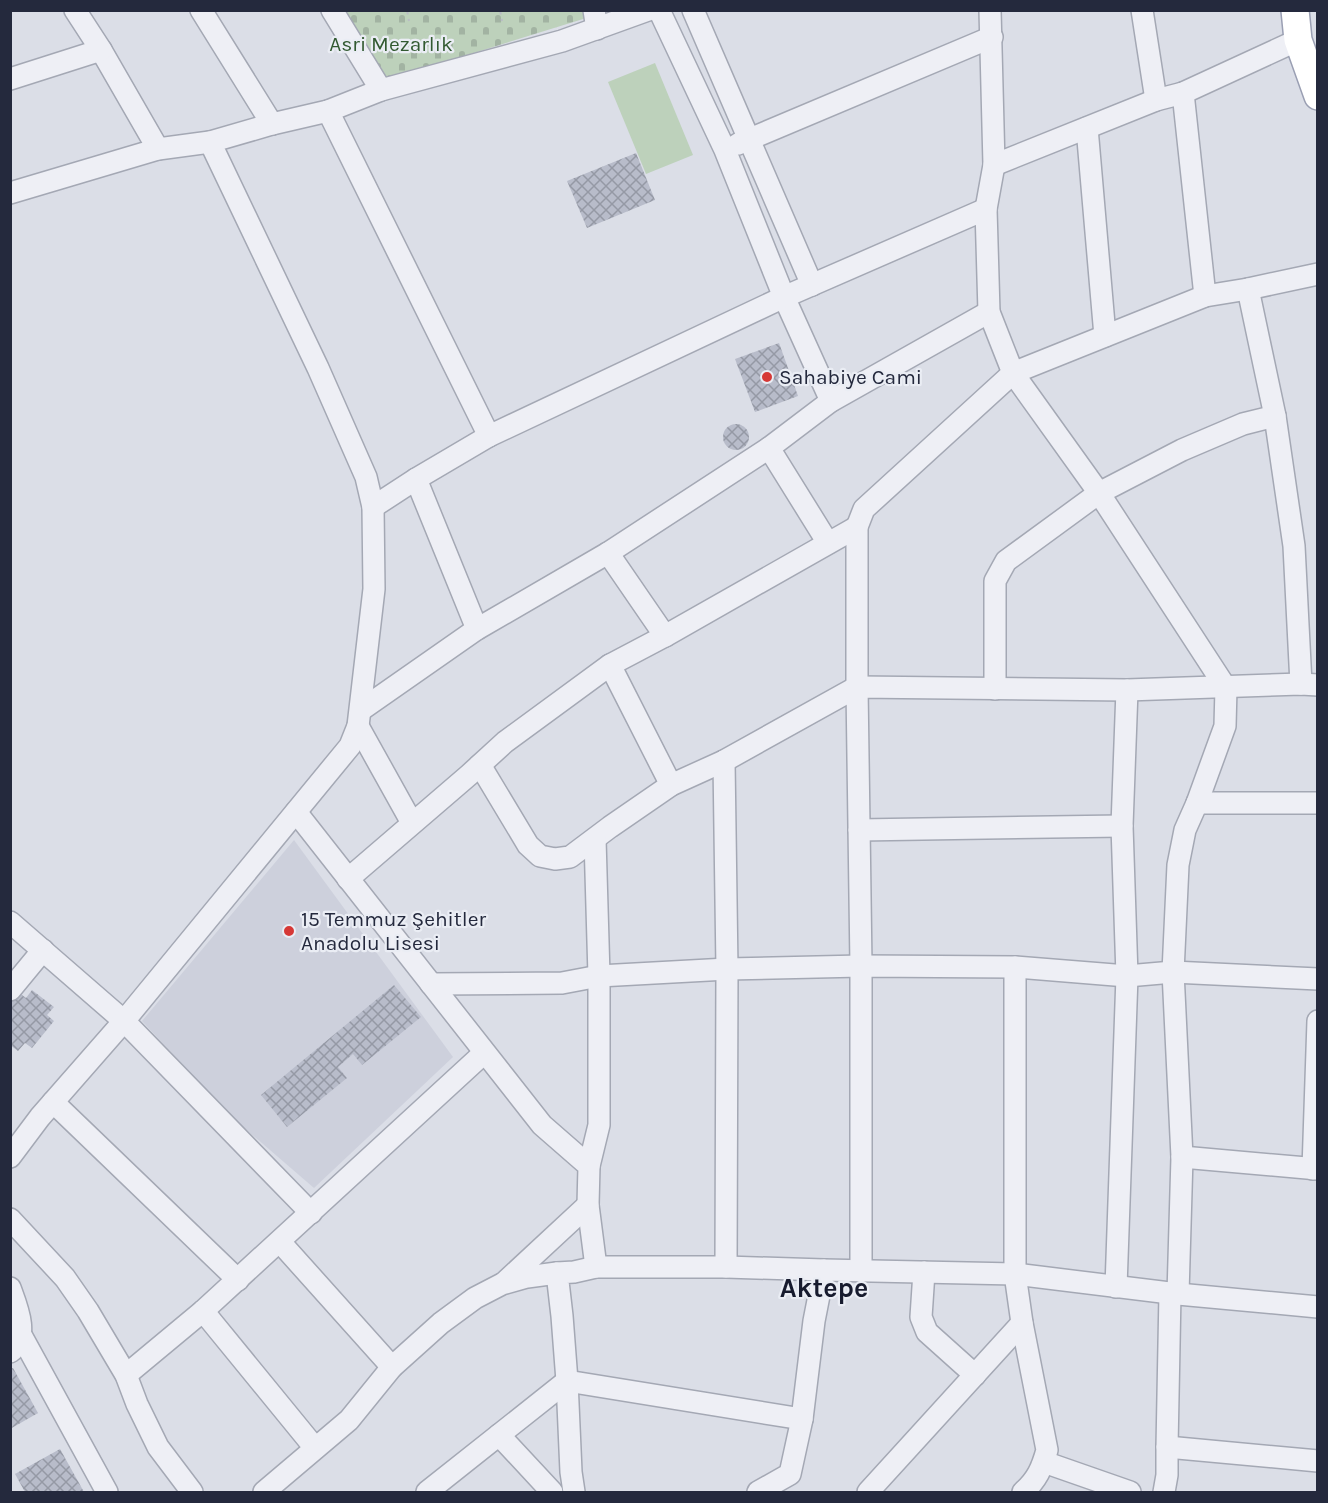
<svg xmlns="http://www.w3.org/2000/svg" width="1328" height="1503" font-family="Karla,sans-serif">
<defs>
<pattern id="cemetery-stones" width="16" height="16" patternUnits="userSpaceOnUse" patternTransform="scale(1.5)"><rect width="16" height="16" fill="#bdd1bb"/><path d="M2 7V4a2 2 0 0 1 4 0v3zM10 15v-3a2 2 0 0 1 4 0v3z" fill="#a2b3a2"/></pattern>
<pattern id="building-cross-hatch" width="8" height="8" patternUnits="userSpaceOnUse" patternTransform="scale(1.5)"><rect width="8" height="8" fill="#b8bcca"/><path d="M0 0l8 8M0 8l8-8" fill="none" stroke="#9599a5"/></pattern>
</defs>
<rect width="100%" height="100%" fill="#dbdee7"/>
<polygon fill="#cdd0dc" points="294,840 453,1057 314,1188 227,1113 142,1021"/>
<polygon fill="url(#cemetery-stones)" points="331,11 609,11 377,83"/>
<polygon fill="#bdd1bb" points="655,63 693,155 646,174 608,82"/>
<g fill="url(#building-cross-hatch)">
<polygon points="636,153 655,200 587,228 567,181"/>
<polygon points="779,343 798,396 755,412 735,359"/>
<circle cx="736" cy="437" r="13"/>
<polygon points="394,985 421,1017 362,1065 353,1054 338,1067 347,1078 287,1127 261,1095"/>
<polygon points="32,990 54,1007 47,1015 54,1021 32,1048 25,1043 18,1051 10,1045 10,1002 18,992 26,998"/>
<polygon points="13,1368 38,1413 10,1429 10,1369"/>
<polygon points="60,1449 84,1492 25,1492 15,1474"/>
</g>
<g fill="none" stroke-linecap="round" stroke-linejoin="round">
<g stroke="#a4a8b4" stroke-width="24">
<g id="minor">
<polyline points="75,10 101,50 158,149"/>
<polyline points="201,10 272,124"/>
<polyline points="332,10 381,90"/>
<polyline points="594,10 597,29"/>
<polyline points="659,10 725,150 784,297 831,401"/>
<polyline points="693,10 812,285"/>
<polyline points="990,10 994,165 986,209 989,312 1013,373 1099,493 1226,688 1225,726 1197,803 1185,830 1178,865 1173,972 1182,1157 1178,1294"/>
<polyline points="1142,10 1156,100"/>
<polyline points="10,79 101,50"/>
<polyline points="1183,93 1205,296"/>
<polyline points="328,111 489,436"/>
<polyline points="1087,128 1105,336"/>
<polyline points="738,144 992,37"/>
<polyline points="994,165 1156,100 1183,93 1298,40"/>
<polyline points="10,193 158,149 210,142"/>
<polyline points="1248,289 1275,416 1294,546 1301,684"/>
<polyline points="769,448 828,543"/>
<polyline points="416,479 477,629"/>
<polyline points="373,507 416,479 489,436 784,297 986,209"/>
<polyline points="608,553 665,636"/>
<polyline points="610,665 671,785"/>
<polyline points="995,689 995,581 1006,561 1099,493 1182,450 1243,424 1275,416"/>
<polyline points="361,710 477,629 608,553 769,448 831,401 989,312"/>
<polyline points="358,726 412,823"/>
<polyline points="724,761 727,969 726,1267"/>
<polyline points="480,765 528,845 540,856 555,859 570,857 610,827 671,785 724,761 857,687 1127,690 1301,684 1318,685"/>
<polyline points="1197,803 1318,803"/>
<polyline points="296,812 542,1125 589,1166 588,1205 596,1267"/>
<polyline points="859,830 1122,826"/>
<polyline points="348,879 469,775 505,742 610,665 665,636 857,527"/>
<polyline points="10,922 124,1021 311,1213"/>
<path d="M 1015,967 L 1015,1274 L 1022,1323 L 1047,1450 C 1042,1468 1037,1480 1023,1492"/>
<polyline points="431,984 562,983 599,976 727,969 861,966 1015,967 1127,976 1173,972 1318,979"/>
<polyline points="10,990 43,950"/>
<polyline points="53,1102 238,1280"/>
<polyline points="10,1157 40,1117 124,1021 350,746 358,726 374,589 373,507 366,477 318,368 210,142 272,124 328,111 381,90 562,41 648,10"/>
<polyline points="1182,1157 1318,1169"/>
<polyline points="589,1166 599,1125 599,976 595,839"/>
<polyline points="1313,1169 1318,1021"/>
<polyline points="10,1219 65,1278 88,1311 126,1375 137,1404 158,1447 192,1492"/>
<polyline points="280,1242 392,1367"/>
<polyline points="861,1271 861,966 857,687 857,527 864,509 1013,373 1205,296 1248,289 1318,274"/>
<polyline points="924,1272 921,1317 927,1332 975,1375"/>
<polyline points="505,1282 588,1205"/>
<polyline points="1116,1287 1127,976 1122,826 1127,690"/>
<path d="M 10,1288 C 17,1307 30,1337 10,1352"/>
<polyline points="203,1311 315,1448"/>
<polyline points="21,1335 107,1492"/>
<polyline points="126,1375 203,1311 484,1053"/>
<polyline points="499,1435 552,1492"/>
<polyline points="1167,1447 1318,1461"/>
<polyline points="1044,1462 1130,1492"/>
<polyline points="264,1492 349,1420 392,1367 441,1323 475,1298 502,1284 527,1277 557,1273"/>
<polyline points="427,1492 567,1381 802,1419"/>
<polyline points="574,1492 571,1472 567,1381 562,1316 557,1273 574,1272 596,1267 726,1267 824,1270"/>
<polyline points="758,1492 790,1474 802,1419 814,1321 824,1270 1015,1274 1178,1294 1318,1307"/>
<polyline points="868,1492 1022,1323"/>
<polyline points="1164,1492 1167,1475 1167,1447 1170,1293"/>
</g>
</g>
<g stroke="#9a9fb3" stroke-width="30">
<polyline id="major" points="1295,10 1298,40 1318,96"/>
</g>
<g stroke="#b9bcc5" stroke-width="2" stroke-dasharray="4.5 4.5" stroke-linecap="butt">
<polyline points="407,10 409,21"/>
<polyline points="500,10 502,21"/>
</g>
<use href="#minor" stroke="#eeeff5" stroke-width="21"/>
<use href="#major" stroke="#fff" stroke-width="27"/>
</g>
<g fill="#d63836" stroke="#eaedf4" stroke-width="2">
<circle cx="767" cy="377" r="6"/>
<circle cx="289" cy="931" r="6"/>
</g>
<g text-anchor="middle" dominant-baseline="central" stroke-width="4.5" stroke-linejoin="round" paint-order="stroke">
<g font-size="21" fill="#325a31" stroke="#eaedf4">
<text x="391" y="44">Asri Mezarlık</text>
</g>
<g font-size="21" fill="#24293d" stroke="#eaedf4" text-anchor="start">
<text x="779" y="377">Sahabiye Cami</text>
<text x="301" y="919">15 Temmuz Şehitler<tspan x="301" dy="24">Anadolu Lisesi</tspan></text>
</g>
<g font-size="27" font-weight="bold" fill="#171b2e" stroke="#eaedf4">
<text x="824" y="1288">Aktepe</text>
</g>
</g>
<rect width="1328" height="1503" fill="none" stroke="#24293d" stroke-width="24"/>
</svg>
